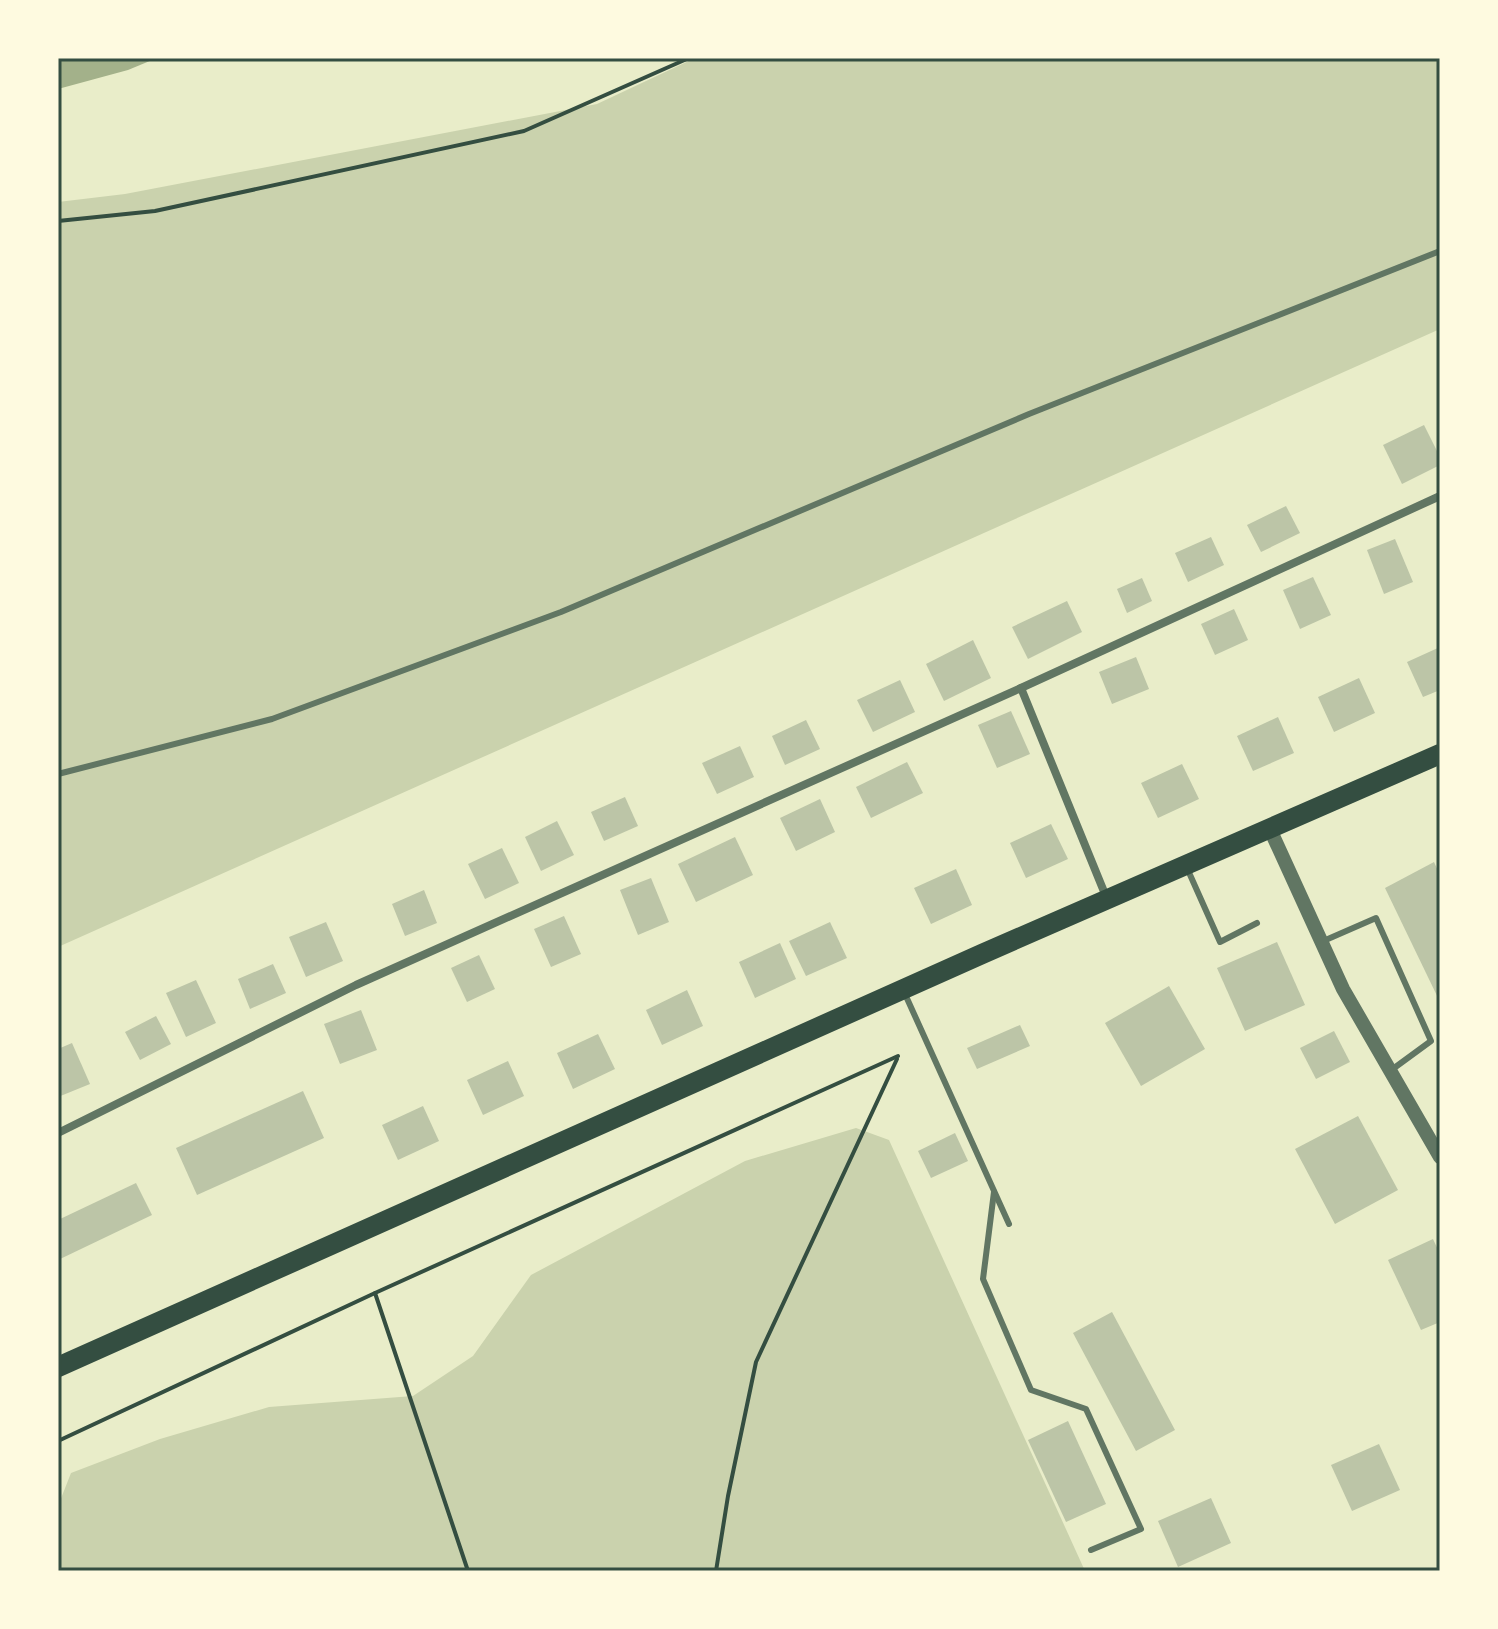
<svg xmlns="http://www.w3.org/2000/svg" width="1498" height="1629" font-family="'Nunito Sans',sans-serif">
<rect width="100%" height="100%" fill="#e9edc9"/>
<g fill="#cad2ad">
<polygon points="695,58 1440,58 1440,329 58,947 58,202 125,194 597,104"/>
<polygon points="856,1128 889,1140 1085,1571 58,1571 58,1506 71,1473 160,1439 269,1407 413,1396 473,1356 531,1275 745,1161"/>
</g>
<polygon fill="#a3b18a" points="58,58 157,58 128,70 58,89"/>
<g fill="#bcc5a7">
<polygon points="1424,425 1440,457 1440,465 1402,484 1383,445"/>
<polygon points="1286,506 1300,533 1261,552 1247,525"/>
<polygon points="1211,537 1224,565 1188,582 1175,553"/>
<polygon points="1395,539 1413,582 1384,594 1367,550"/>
<polygon points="1313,577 1331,615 1300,629 1283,590"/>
<polygon points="1142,578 1152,601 1127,613 1117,589"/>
<polygon points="1067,601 1082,632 1028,659 1012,627"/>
<polygon points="1234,609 1248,640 1215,655 1201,624"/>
<polygon points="973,640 991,678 944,701 926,664"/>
<polygon points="1440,647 1440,690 1423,697 1407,662"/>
<polygon points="1136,657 1149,689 1112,704 1099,672"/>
<polygon points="1359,678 1375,713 1334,732 1318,697"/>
<polygon points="900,680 915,712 873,732 857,700"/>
<polygon points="1011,711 1030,754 997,768 978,725"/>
<polygon points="1278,717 1294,753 1253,771 1237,736"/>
<polygon points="806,720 820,749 785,765 772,736"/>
<polygon points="740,746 754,777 717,794 702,763"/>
<polygon points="907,762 923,793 871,818 856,787"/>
<polygon points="1182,764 1199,799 1158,818 1141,783"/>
<polygon points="625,797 638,826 604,841 591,812"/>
<polygon points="820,799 835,832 796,851 780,818"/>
<polygon points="557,821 574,855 541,871 525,837"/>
<polygon points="1051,824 1068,859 1026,878 1010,843"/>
<polygon points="735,837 753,875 696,902 678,864"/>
<polygon points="502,848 519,883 485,899 468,864"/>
<polygon points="1434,862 1440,875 1440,1002 1385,888"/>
<polygon points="956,869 972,905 931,924 914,888"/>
<polygon points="651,878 669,922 638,935 620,890"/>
<polygon points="424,890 437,923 405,936 392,904"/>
<polygon points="564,916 581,954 551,967 534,929"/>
<polygon points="326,922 343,961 306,977 289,937"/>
<polygon points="830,922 847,958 806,976 789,941"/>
<polygon points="1277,942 1305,1005 1245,1031 1217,968"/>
<polygon points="780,943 796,979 755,998 739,962"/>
<polygon points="479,955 495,989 467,1002 451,968"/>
<polygon points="273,964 286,993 250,1009 238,979"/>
<polygon points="196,980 216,1023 186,1037 166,993"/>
<polygon points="1169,986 1205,1049 1141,1086 1105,1023"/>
<polygon points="687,990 703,1026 662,1045 646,1010"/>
<polygon points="361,1010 377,1050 340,1064 324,1024"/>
<polygon points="156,1016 171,1044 140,1060 125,1032"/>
<polygon points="1020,1025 1030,1046 977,1069 967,1048"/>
<polygon points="1334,1031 1350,1062 1316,1079 1300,1048"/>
<polygon points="598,1034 615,1069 573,1089 557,1053"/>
<polygon points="72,1043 90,1084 58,1097 58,1049"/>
<polygon points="508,1061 524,1096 483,1115 467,1080"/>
<polygon points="303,1091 324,1138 197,1195 176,1148"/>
<polygon points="423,1106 439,1141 398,1160 382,1125"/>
<polygon points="1358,1116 1398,1190 1335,1224 1295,1149"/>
<polygon points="955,1133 968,1161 931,1178 918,1151"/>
<polygon points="136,1183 152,1215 58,1260 58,1220"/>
<polygon points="1433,1239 1440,1254 1440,1322 1421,1330 1388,1260"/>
<polygon points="1112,1312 1175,1430 1136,1451 1073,1333"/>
<polygon points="1068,1421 1106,1504 1066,1522 1028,1440"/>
<polygon points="1379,1444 1400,1490 1352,1511 1331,1465"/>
<polygon points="1211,1498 1231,1543 1178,1567 1158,1521"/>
</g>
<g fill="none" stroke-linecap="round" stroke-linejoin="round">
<g stroke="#344e41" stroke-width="4">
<polyline points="58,221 155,211 524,131 689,58"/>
<polyline points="58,1441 375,1293"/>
<polyline points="468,1571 375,1293 898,1056"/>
<polyline points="716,1571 728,1496 756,1362 897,1059"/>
</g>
<g stroke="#617663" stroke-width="6">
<polyline points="58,774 272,719 561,612 1029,414 1440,251"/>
<polyline points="1187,868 1220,942 1257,923"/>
<polyline points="1321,942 1376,918 1431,1041 1390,1071"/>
<polyline points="905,994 1009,1224"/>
<polyline points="994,1192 983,1279 1031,1390 1086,1409 1141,1529 1091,1550"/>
</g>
<g stroke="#617663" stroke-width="8">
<polyline points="1021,688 1107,899"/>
<polyline points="58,1133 356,985 1021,688 1440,496"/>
</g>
<polyline stroke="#617663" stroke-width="14" points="1269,827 1343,989 1440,1157"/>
<polyline stroke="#344e41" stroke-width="20" points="58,1367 982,954 1440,754"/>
</g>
<rect width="1498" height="1629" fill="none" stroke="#fefae0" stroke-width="120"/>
<rect x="60" y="60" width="1378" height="1509" fill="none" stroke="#344e41" stroke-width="3"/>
</svg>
